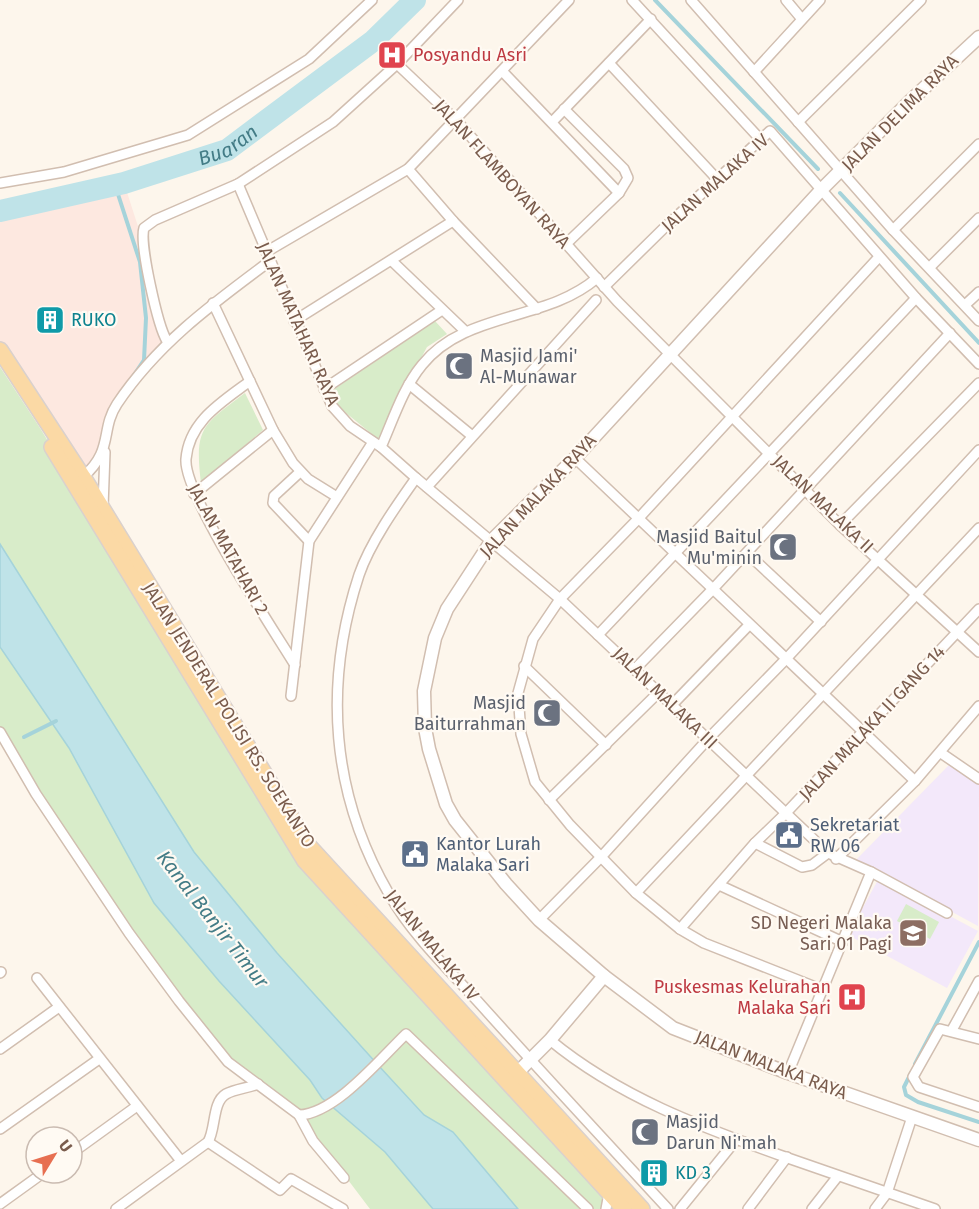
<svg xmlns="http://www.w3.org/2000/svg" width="979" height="1209" font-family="'Fira Sans',sans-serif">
<rect width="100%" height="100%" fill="#fdf6ec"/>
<polygon fill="#fde8e0" points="124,183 143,242 167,341 115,406 104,450 83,477 0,350 0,211"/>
<g fill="#f3e8fa">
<polygon points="949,765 979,784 978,926 856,860"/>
<polygon points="879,878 978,931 947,988 848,935"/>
</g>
<g fill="#d8ecc9">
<polygon points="435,321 447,334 427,347 378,439 335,404 330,392"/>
<polygon points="0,367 40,428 281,825 624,1209 370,1209 299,1115 241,1073 179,1001 0,732"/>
<path d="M 245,393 L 263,430 L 201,483 C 194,427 203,425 245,393 Z"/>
<polygon points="906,904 939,922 930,939 897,921"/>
</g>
<polygon fill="#bfe3e8" stroke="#a5d3da" stroke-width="1.5" points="0,544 194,852 277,953 378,1065 424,1115 453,1132 518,1209 433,1209 385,1152 322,1098 310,1080 219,981 154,903 69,748 0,647"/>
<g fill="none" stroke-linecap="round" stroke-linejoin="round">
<g stroke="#a5d3da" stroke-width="4">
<polyline points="655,0 818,169"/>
<polyline points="115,185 140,262 146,318 144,360 134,375"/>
<polyline points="840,193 979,343"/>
<polyline points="24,737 56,721"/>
<polyline points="915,1064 979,942"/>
<polyline points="911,1073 904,1087 906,1095 918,1102 979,1122"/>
</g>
<path stroke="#bfe3e8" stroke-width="22" id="s1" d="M 0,211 L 124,183 L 227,150 L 373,41 L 415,0"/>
<g stroke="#d1beb0" stroke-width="12">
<g id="minor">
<polyline points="632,0 760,139"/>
<polyline points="691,0 893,230 979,321"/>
<polyline points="786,0 801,18"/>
<polyline points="609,63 717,179"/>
<polyline points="397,64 456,120 617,301 840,525 979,652"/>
<polyline points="502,71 619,193"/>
<polyline points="754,72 820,0"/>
<polyline points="564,109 624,169 628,178 619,193 566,244"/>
<polyline points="553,121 651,19"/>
<polyline points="798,122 921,0"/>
<polyline points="408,169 453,221 537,309"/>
<polyline points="0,183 64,172 188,135 309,59 372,0"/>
<polyline points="238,184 332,406 350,426 381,447"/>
<polyline points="893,230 979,144"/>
<polyline points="266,252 408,169 569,0"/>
<polyline points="392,261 465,331"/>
<polyline points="930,267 979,218"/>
<path d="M 597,278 C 546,322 465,311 422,365 C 403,388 393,420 381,447 L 416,478 C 396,506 370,543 359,575 C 323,685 331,794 389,894 C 412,935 450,971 481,1005 C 543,1074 605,1141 668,1209"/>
<polyline points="604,287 664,228 770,131 916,298 979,364"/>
<polyline points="213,303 273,430 293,463 308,479 337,497"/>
<polyline points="965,305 979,292"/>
<polyline points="294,321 453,221"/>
<path d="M 167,341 C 158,327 139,243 144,228 L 155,220 L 238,184 L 333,122 L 397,64 L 458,0"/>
<path d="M 250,381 C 222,402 189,421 186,459 C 183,494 273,629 295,665"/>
<polyline points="409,384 471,435"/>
<polyline points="324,389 442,310"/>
<polyline points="575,458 915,781"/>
<polyline points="300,472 274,496 273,503 309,541"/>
<path d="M 83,477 C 114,450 100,430 117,404 C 157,344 212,304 270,261"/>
<polyline points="416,478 560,599 828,853 871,872 947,913"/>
<polyline points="427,487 596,300"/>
<polyline points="194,494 273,430"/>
<polyline points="103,507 105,452"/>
<polyline points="840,525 979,383"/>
<polyline points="747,553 821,622"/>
<polyline points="598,635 916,298"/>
<polyline points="524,666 606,745"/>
<polyline points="635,669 712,590 950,333"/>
<polyline points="291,696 309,541 373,442"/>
<polyline points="672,705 749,625"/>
<path d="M 0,732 L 36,794 L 129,933 L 179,1001 L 228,1062 L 299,1115 C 335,1114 380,1059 406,1034 L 588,1209"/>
<polyline points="941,753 979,779"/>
<polyline points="549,800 659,692"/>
<polyline points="755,843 802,867 812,865 828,853"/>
<polyline points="836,859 915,781 979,706"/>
<polyline points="719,885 843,942"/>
<polyline points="636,893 979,528"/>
<polyline points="539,920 602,856 708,739 786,659 979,450"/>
<polyline points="680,929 755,843 785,814 979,609"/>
<polyline points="0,973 1,972"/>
<polyline points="37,978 181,1161"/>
<polyline points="823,990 704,943 680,929 636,893 570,825 535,782 521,734 518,693 533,639 560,599 638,519 879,257"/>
<polyline points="952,1030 979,981"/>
<polyline points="979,1039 940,1029 913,1077 919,1087 979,1107"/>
<path d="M 550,1040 C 619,1097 701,1127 785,1157 C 835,1174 885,1192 935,1209"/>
<polyline points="0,1049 59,1007"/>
<polyline points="788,1073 871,872"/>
<polyline points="299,1115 313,1141 344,1178"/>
<polyline points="0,1129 99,1059"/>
<polyline points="208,1142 280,1190 291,1179 343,1209"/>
<polyline points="72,1153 137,1106"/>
<polyline points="0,1204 43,1173"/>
<path d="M 116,1209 L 208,1142 C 216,1129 212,1102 226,1094 C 235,1089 248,1088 258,1084"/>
<polyline points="606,1209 609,1193"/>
<polyline points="680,1209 736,1140"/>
<polyline points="748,1209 787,1157"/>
<polyline points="812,1209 838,1176"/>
<polyline points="875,1209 887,1193 912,1117"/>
</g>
</g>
<g stroke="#d1beb0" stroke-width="15">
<g id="tertiary">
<polyline points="979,37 909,102 822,189 575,458 492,540 447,609 435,638 424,691 425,728 429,749 446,804 455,820 506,884 539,920 604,976 673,1028 788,1073 979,1140"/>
<polyline points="516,1074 550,1040 604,976"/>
</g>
</g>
<g stroke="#dad1cd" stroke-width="18">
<g id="primary">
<polyline points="0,350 83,477 308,845 642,1209"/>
<polyline points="52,447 305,861 624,1209"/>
</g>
</g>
<use href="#minor" stroke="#fff" stroke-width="9"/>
<use href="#tertiary" stroke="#fff" stroke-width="12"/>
<use href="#primary" stroke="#fbd9a5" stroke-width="15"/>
</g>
<defs>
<g id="hospital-square" transform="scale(1.5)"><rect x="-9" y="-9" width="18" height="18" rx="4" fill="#e0444e" stroke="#fffaf3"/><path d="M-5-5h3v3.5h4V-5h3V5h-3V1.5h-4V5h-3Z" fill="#fff"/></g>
<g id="building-square" transform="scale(1.5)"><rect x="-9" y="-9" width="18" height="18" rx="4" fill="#0f9aa8" stroke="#fffaf3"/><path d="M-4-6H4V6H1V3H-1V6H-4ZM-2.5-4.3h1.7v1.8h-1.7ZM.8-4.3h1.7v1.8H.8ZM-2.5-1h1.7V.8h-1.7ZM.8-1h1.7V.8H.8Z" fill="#fff"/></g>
<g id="mosque-square" transform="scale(1.5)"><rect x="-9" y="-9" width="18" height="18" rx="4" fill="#6b7280" stroke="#fffaf3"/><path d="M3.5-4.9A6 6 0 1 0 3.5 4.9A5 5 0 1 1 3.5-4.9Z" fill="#fff"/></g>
<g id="civic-square" transform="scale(1.5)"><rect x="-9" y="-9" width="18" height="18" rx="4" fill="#5c6f8a" stroke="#fffaf3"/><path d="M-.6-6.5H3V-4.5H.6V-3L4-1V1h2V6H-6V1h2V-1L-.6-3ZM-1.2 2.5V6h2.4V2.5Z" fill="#fff"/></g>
<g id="school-square" transform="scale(1.5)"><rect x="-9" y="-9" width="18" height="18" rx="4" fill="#8d6e63" stroke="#fffaf3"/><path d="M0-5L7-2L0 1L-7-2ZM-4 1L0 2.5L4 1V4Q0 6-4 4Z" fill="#fff"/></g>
</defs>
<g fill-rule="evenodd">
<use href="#hospital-square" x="392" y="55"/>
<use href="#building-square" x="50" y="320"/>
<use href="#mosque-square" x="459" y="366"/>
<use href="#mosque-square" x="783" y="547"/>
<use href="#mosque-square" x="547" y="713"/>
<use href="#civic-square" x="789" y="835"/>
<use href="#civic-square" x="415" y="854"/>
<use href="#school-square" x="913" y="933"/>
<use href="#hospital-square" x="852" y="997"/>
<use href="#mosque-square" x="645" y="1132"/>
<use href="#building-square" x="654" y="1173"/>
</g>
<g text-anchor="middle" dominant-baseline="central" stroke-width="4.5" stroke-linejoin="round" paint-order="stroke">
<g font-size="18" fill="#be3a42" stroke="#fffaf3" text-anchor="start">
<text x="413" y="55">Posyandu Asri</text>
<text x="831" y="987" text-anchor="end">Puskesmas Kelurahan<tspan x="831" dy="21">Malaka Sari</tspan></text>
</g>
<g font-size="18" fill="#7a5c4d" stroke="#fffaf3">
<text transform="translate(900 113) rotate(-45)">JALAN DELIMA RAYA</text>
<text transform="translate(502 174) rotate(48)">JALAN FLAMBOYAN RAYA</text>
<text transform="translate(715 183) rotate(-42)">JALAN MALAKA IV</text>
<text transform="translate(298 324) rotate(66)">JALAN MATAHARI RAYA</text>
<text transform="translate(538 496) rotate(-47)">JALAN MALAKA RAYA</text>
<text transform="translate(823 504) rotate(44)">JALAN MALAKA II</text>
<text transform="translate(228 549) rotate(61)">JALAN MATAHARI 2</text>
<text transform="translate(665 698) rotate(44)">JALAN MALAKA III</text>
<text transform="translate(229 715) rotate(58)">JALAN JENDERAL POLISI RS. SOEKANTO</text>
<text transform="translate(872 723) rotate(-47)">JALAN MALAKA II GANG 14</text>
<text transform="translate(432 945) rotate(51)">JALAN MALAKA IV</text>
<text transform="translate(771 1065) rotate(21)">JALAN MALAKA RAYA</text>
</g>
<g font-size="18" fill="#0d838f" stroke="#fffaf3" text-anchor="start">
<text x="71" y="320">RUKO</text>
<text x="675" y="1173">KD 3</text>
</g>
<g font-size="18" fill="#5b616d" stroke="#fffaf3" text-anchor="start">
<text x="480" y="356">Masjid Jami'<tspan x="480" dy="21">Al-Munawar</tspan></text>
<text x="762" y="537" text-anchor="end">Masjid Baitul<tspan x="762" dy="21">Mu'minin</tspan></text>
<text x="526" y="703" text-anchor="end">Masjid<tspan x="526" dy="21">Baiturrahman</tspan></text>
<text x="666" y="1122">Masjid<tspan x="666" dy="21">Darun Ni'mah</tspan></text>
</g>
<g font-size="18" fill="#4e5e75" stroke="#fffaf3" text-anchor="start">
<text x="810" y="825">Sekretariat<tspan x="810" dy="21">RW 06</tspan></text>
<text x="436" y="844">Kantor Lurah<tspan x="436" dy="21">Malaka Sari</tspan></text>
</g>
<g font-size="18" fill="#785e54" stroke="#fffaf3" text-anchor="end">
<text x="892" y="923">SD Negeri Malaka<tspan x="892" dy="21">Sari 01 Pagi</tspan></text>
</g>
<g font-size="20" font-style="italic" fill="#437c86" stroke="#fffaf3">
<text stroke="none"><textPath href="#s1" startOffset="238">Buaran</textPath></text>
<text transform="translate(213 919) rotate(52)">Kanal Banjir Timur</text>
</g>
</g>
<g transform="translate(54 1155) rotate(52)"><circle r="28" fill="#fffaf3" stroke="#cabbb1" stroke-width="1.5"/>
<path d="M0-4.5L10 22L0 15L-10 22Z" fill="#e76f51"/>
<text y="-9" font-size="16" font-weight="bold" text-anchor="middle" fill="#7a5c4d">U</text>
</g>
</svg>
